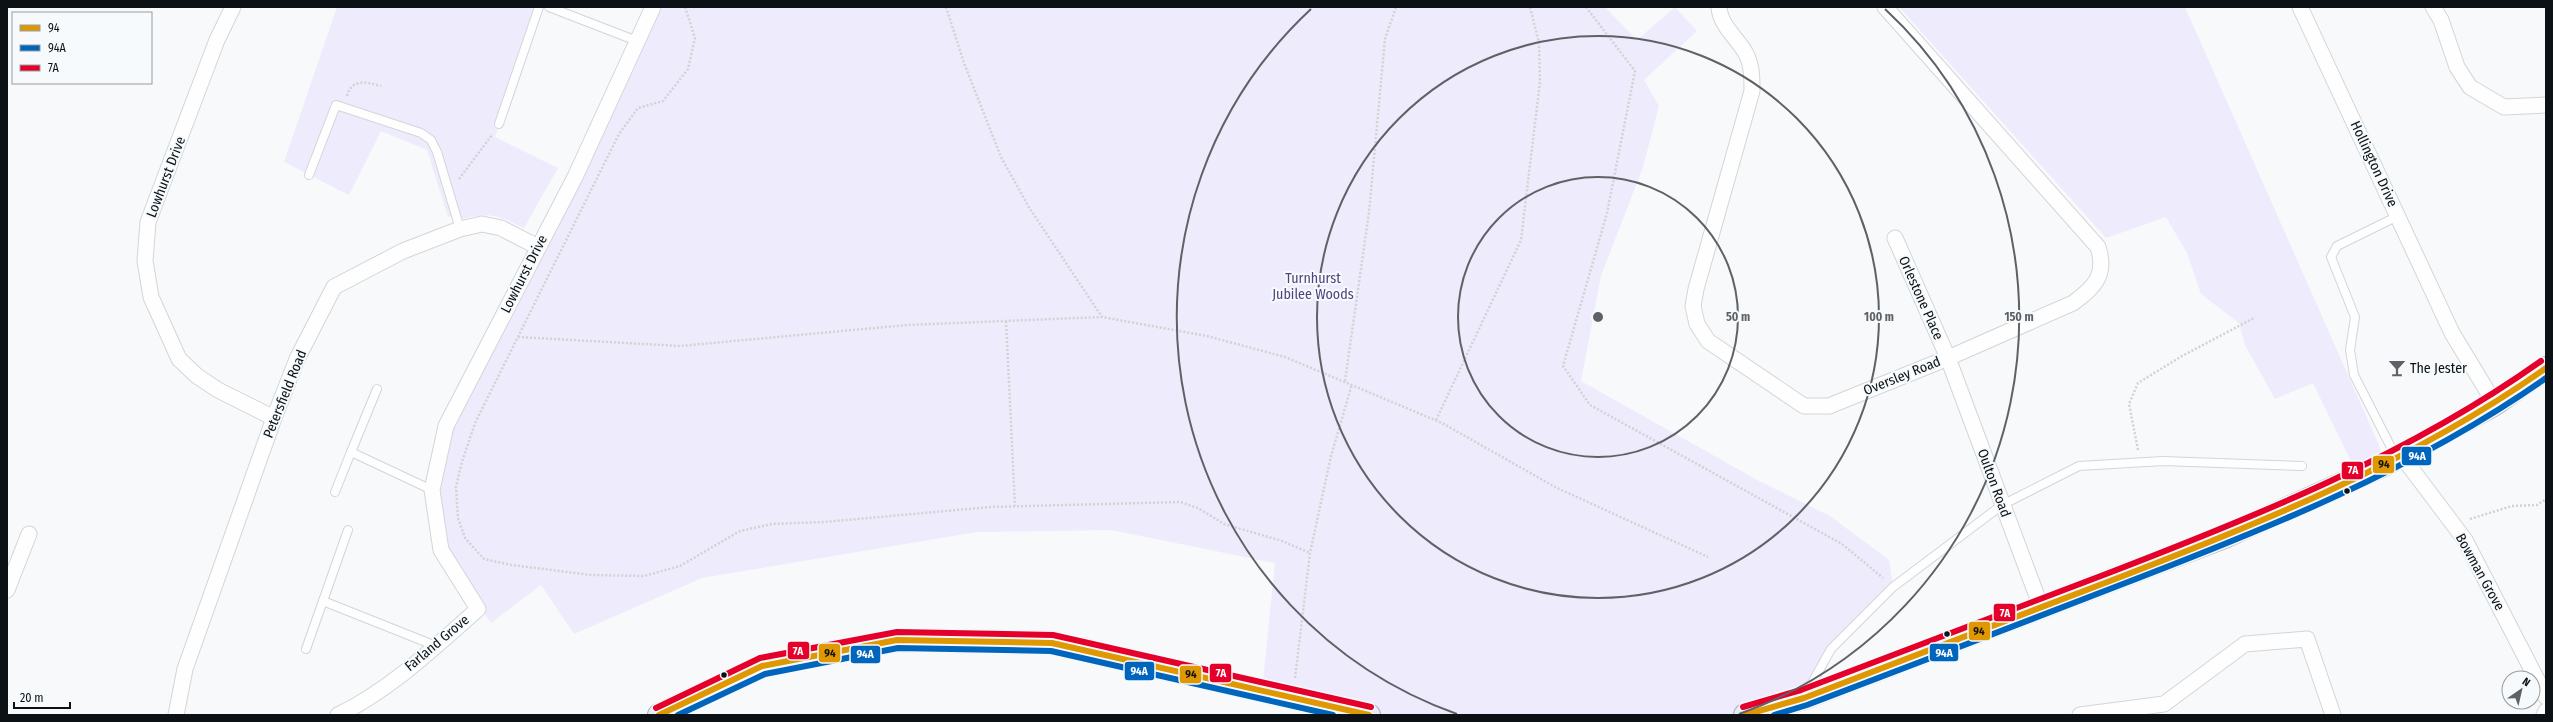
<svg xmlns="http://www.w3.org/2000/svg" width="2553" height="722" font-family="'Fira Sans Condensed',sans-serif">
<rect width="100%" height="100%" fill="#f7f9fb"/>
<g fill="#eeecfc">
<path d="M 337,7 L 539,7 L 495,137 L 558,168 L 524,228 C 494,214 490,212 457,220 L 457,215 L 448,217 L 427,150 L 381,131 L 349,195 L 284,162 Z"/>
<polygon points="653,7 1605,7 1637,40 1675,7 1697,31 1644,80 1659,106 1643,167 1601,276 1581,381 1759,481 1830,516 1889,560 1893,587 1831,649 1804,709 1774,715 1369,715 1262,691 1275,563 1111,530 977,532 702,578 574,634 541,585 491,623 441,550 432,490 446,426"/>
<polygon points="1899,7 2185,7 2379,445 2384,465 2358,476 2313,383 2275,399 2245,345 2239,323 2201,294 2187,253 2166,217 2106,238"/>
</g>
<g fill="none" stroke-linecap="round" stroke-linejoin="round">
<g stroke="#d2d6d9" stroke-width="10">
<g id="lane">
<polyline points="549,7 637,41"/>
<polyline points="499,124 539,7"/>
<polyline points="309,175 336,105 421,133 431,140 437,152 460,229"/>
<polyline points="377,389 351,452 432,490"/>
<polyline points="2396,457 2354,375 2350,350 2355,317 2331,257 2337,246 2398,216"/>
<polyline points="335,492 351,452"/>
<polyline points="323,601 436,646"/>
<polyline points="306,649 348,530"/>
<polyline points="1807,692 1831,649 1893,587 2002,505 2079,466 2163,461 2302,466"/>
</g>
</g>
<g stroke="#d2d6d9" stroke-width="17">
<g id="street">
<polyline points="233,7 217,40 148,222 145,261 151,297 179,359 197,376 218,390 274,418"/>
<path d="M 1719,7 C 1720,25 1736,37 1745,52 C 1752,64 1752,77 1752,91 L 1696,289 L 1693,306 L 1697,324 L 1708,341 L 1804,406 L 1829,406 L 1948,358 L 2073,303 C 2094,288 2107,275 2098,247 L 1885,7"/>
<polyline points="2300,7 2452,333 2495,404"/>
<polyline points="2433,7 2441,20 2457,67 2470,87 2504,107 2546,105"/>
<polyline points="1895,238 1948,358 2041,607"/>
<polyline points="2401,455 2465,540 2546,697"/>
<polyline points="7,590 29,534"/>
<polyline points="176,715 185,669 274,418 297,359 334,287 403,251 460,229 482,224 501,228 538,247"/>
<path d="M 338,715 C 390,690 435,647 478,609 L 441,550 L 432,490 L 446,426 L 575,177 L 653,7"/>
<polyline points="2080,715 2164,704 2245,644 2307,639 2333,715"/>
<polyline points="2544,715 2546,711"/>
</g>
</g>
<g stroke="#a8aeba" stroke-width="24">
<g id="primary">
<polyline points="659,715 762,666 897,640 1052,643 1369,715"/>
<polyline points="1745,715 1804,698 2224,537 2384,465 2495,404 2546,368"/>
</g>
</g>
<g stroke="#d1d2d2" stroke-width="2.5" stroke-dasharray="2 2" stroke-linecap="butt">
<polyline points="685,7 695,38 688,69 663,101 638,108 619,134 475,423 461,465 456,487 458,518 465,538 484,559 511,565 591,575 644,576 680,566 740,531 772,524 824,522 990,507 1180,502 1198,508 1224,524 1282,541 1310,553"/>
<polyline points="946,7 964,63 1001,157 1030,209 1102,317"/>
<polyline points="1586,7 1635,71 1607,213 1563,366 1590,405 1842,544 1883,578"/>
<path d="M 347,96 C 352,78 367,82 381,86"/>
<polyline points="459,179 492,135"/>
<polyline points="1006,321 1015,506"/>
<polyline points="518,337 680,346 907,325 1102,317 1207,336 1285,357 1442,423 1555,487 1708,557"/>
<polyline points="1345,381 1369,212 1385,39 1396,7"/>
<polyline points="1436,420 1521,240 1540,82 1539,43 1530,7"/>
<polyline points="2138,450 2129,404 2138,383 2182,356 2254,318"/>
<polyline points="2470,519 2512,506 2537,505 2546,499"/>
<polyline points="1295,678 1310,553 1331,456 1352,384"/>
</g>
<use href="#lane" stroke="#fefefe" stroke-width="8"/>
<use href="#street" stroke="#fefefe" stroke-width="15"/>
<use href="#primary" stroke="#e9ebf2" stroke-width="22"/>
<g stroke="#f6fafc" stroke-width="9">
<g id="bus-1">
<polyline points="659,715 762,666 897,640 1052,643 1369,715"/>
<path d="M 1745,715 L 1804,698 C 1906,659 2008,620 2110,581 C 2261,523 2413,462 2546,368"/>
</g>
</g>
<g stroke="#f6fafc" stroke-width="9">
<g id="bus-2">
<polyline points="678,715 765,674 898,648 1051,651 1333,715"/>
<path d="M 1774,715 L 1807,705 C 1910,666 2012,627 2115,587 C 2264,530 2415,470 2546,378"/>
</g>
</g>
<g stroke="#f6fafc" stroke-width="9">
<g id="bus-3">
<path d="M 1743,707 L 1801,690 C 1903,651 2005,613 2106,574 C 2257,516 2409,455 2541,361"/>
<polyline points="656,708 760,658 897,632 1053,635 1371,707"/>
</g>
</g>
<use href="#bus-1" stroke="#df9702" stroke-width="6"/>
<use href="#bus-2" stroke="#0065bd" stroke-width="6"/>
<use href="#bus-3" stroke="#e4002b" stroke-width="6"/>
</g>
<g fill="none" stroke="#5e6266" stroke-width="2">
<circle cx="1598" cy="317" r="140"/>
<circle cx="1598" cy="317" r="281"/>
<path d="M1457 714A421 421 0 0 1 1311 9M1885 9A421 421 0 0 1 1739 714"/>
</g>
<defs>
<g id="bar-bare" transform="scale(1.38)"><path d="M-6-5H6L.8 .8V4.5H3.5V6h-7V4.5H-.8V.8Z" fill="#5e6266" stroke="#f6fafc" stroke-width="2.5" paint-order="stroke"/></g>
</defs>
<g fill-rule="evenodd">
<use href="#bar-bare" x="2397" y="368"/>
</g>
<g fill="#0b1115" stroke="#f6fafc" stroke-width="1.5">
<circle cx="2347" cy="491" r="3.5"/>
<circle cx="1947" cy="634" r="3.5"/>
<circle cx="724" cy="675" r="3.5"/>
</g>
<g text-anchor="middle" dominant-baseline="central" stroke-width="4" stroke-linejoin="round" paint-order="stroke">
<g font-size="14" fill="#0b1115" stroke="#f6fafc">
<text transform="translate(2374 164) rotate(65)">Hollington Drive</text>
<text transform="translate(166 177) rotate(-69)">Lowhurst Drive</text>
<text transform="translate(524 274) rotate(-63)">Lowhurst Drive</text>
<text transform="translate(1921 298) rotate(66)">Orlestone Place</text>
<text transform="translate(1902 376) rotate(-22)">Oversley Road</text>
<text transform="translate(285 394) rotate(-68)">Petersfield Road</text>
<text transform="translate(1994 483) rotate(70)">Oulton Road</text>
<text transform="translate(2480 572) rotate(61)">Bowman Grove</text>
<text transform="translate(437 643) rotate(-40)">Farland Grove</text>
</g>
<g font-size="14" fill="#50437d" stroke="#f6fafc">
<text x="1313" y="278">Turnhurst<tspan x="1313" dy="16">Jubilee Woods</tspan></text>
</g>
<g font-size="14" fill="#0b1115" stroke="#f6fafc" text-anchor="start">
<text x="2410" y="368">The Jester</text>
</g>
</g>
<circle cx="1598" cy="317" r="6" fill="#5e6266" stroke="#f6fafc" stroke-width="2"/>
<g font-size="12" text-anchor="middle" font-weight="bold" fill="#5e6266" stroke="#f6fafc" stroke-width="4" stroke-linejoin="round" paint-order="stroke">
<text x="1738" y="321">50 m</text>
<text x="1879" y="321">100 m</text>
<text x="2019" y="321">150 m</text>
</g>
<g stroke="#f6fafc" stroke-width="1.5">
<rect x="2401" y="446" width="31" height="20" rx="4" fill="#0065bd"/>
<rect x="2372" y="455" width="23" height="19" rx="4" fill="#df9702"/>
<rect x="2341" y="461" width="23" height="19" rx="4" fill="#e4002b"/>
<rect x="1993" y="603" width="23" height="19" rx="4" fill="#e4002b"/>
<rect x="1968" y="621" width="23" height="20" rx="4" fill="#df9702"/>
<rect x="787" y="641" width="23" height="19" rx="4" fill="#e4002b"/>
<rect x="1929" y="643" width="30" height="19" rx="4" fill="#0065bd"/>
<rect x="818" y="643" width="23" height="20" rx="4" fill="#df9702"/>
<rect x="850" y="645" width="31" height="19" rx="4" fill="#0065bd"/>
<rect x="1124" y="661" width="31" height="20" rx="4" fill="#0065bd"/>
<rect x="1209" y="663" width="23" height="20" rx="4" fill="#e4002b"/>
<rect x="1179" y="665" width="23" height="19" rx="4" fill="#df9702"/>
</g>
<g font-size="11" text-anchor="middle" font-weight="bold" fill="#fff">
<text x="2417" y="460">94A</text>
<text x="2353" y="474">7A</text>
<text x="2005" y="617">7A</text>
<text x="798" y="655">7A</text>
<text x="1944" y="657">94A</text>
<text x="865" y="658">94A</text>
<text x="1139" y="675">94A</text>
<text x="1221" y="677">7A</text>
</g>
<g font-size="11" text-anchor="middle" font-weight="bold" fill="#111">
<text x="2384" y="468">94</text>
<text x="1979" y="635">94</text>
<text x="830" y="657">94</text>
<text x="1191" y="678">94</text>
</g>
<rect width="2553" height="722" fill="none" stroke="#0b1115" stroke-width="16"/>
<rect x="12" y="12" width="140" height="72" fill="#f6fafc" stroke="#989da0"/>
<rect x="20" y="25" width="20" height="6" fill="#df9702" stroke="#989da0"/>
<text x="48" y="32" font-size="12" fill="#0b1115">94</text>
<rect x="20" y="45" width="20" height="6" fill="#0065bd" stroke="#989da0"/>
<text x="48" y="52" font-size="12" fill="#0b1115">94A</text>
<rect x="20" y="65" width="20" height="6" fill="#e4002b" stroke="#989da0"/>
<text x="48" y="72" font-size="12" fill="#0b1115">7A</text>
<g transform="translate(2521 690) rotate(34)"><circle r="19" fill="#f6fafc" stroke="#989da0"/>
<path d="M0-3L7 15L0 10L-7 15Z" fill="#5e6266"/>
<text y="-6" font-size="11" font-weight="bold" text-anchor="middle" fill="#0b1115">N</text>
</g>
<path d="M14 702v6h56v-6" fill="none" stroke="#0b1115" stroke-width="2"/>
<text x="20" y="702" font-size="12" fill="#0b1115" stroke="#f6fafc" stroke-width="3" paint-order="stroke">20 m</text>
</svg>
